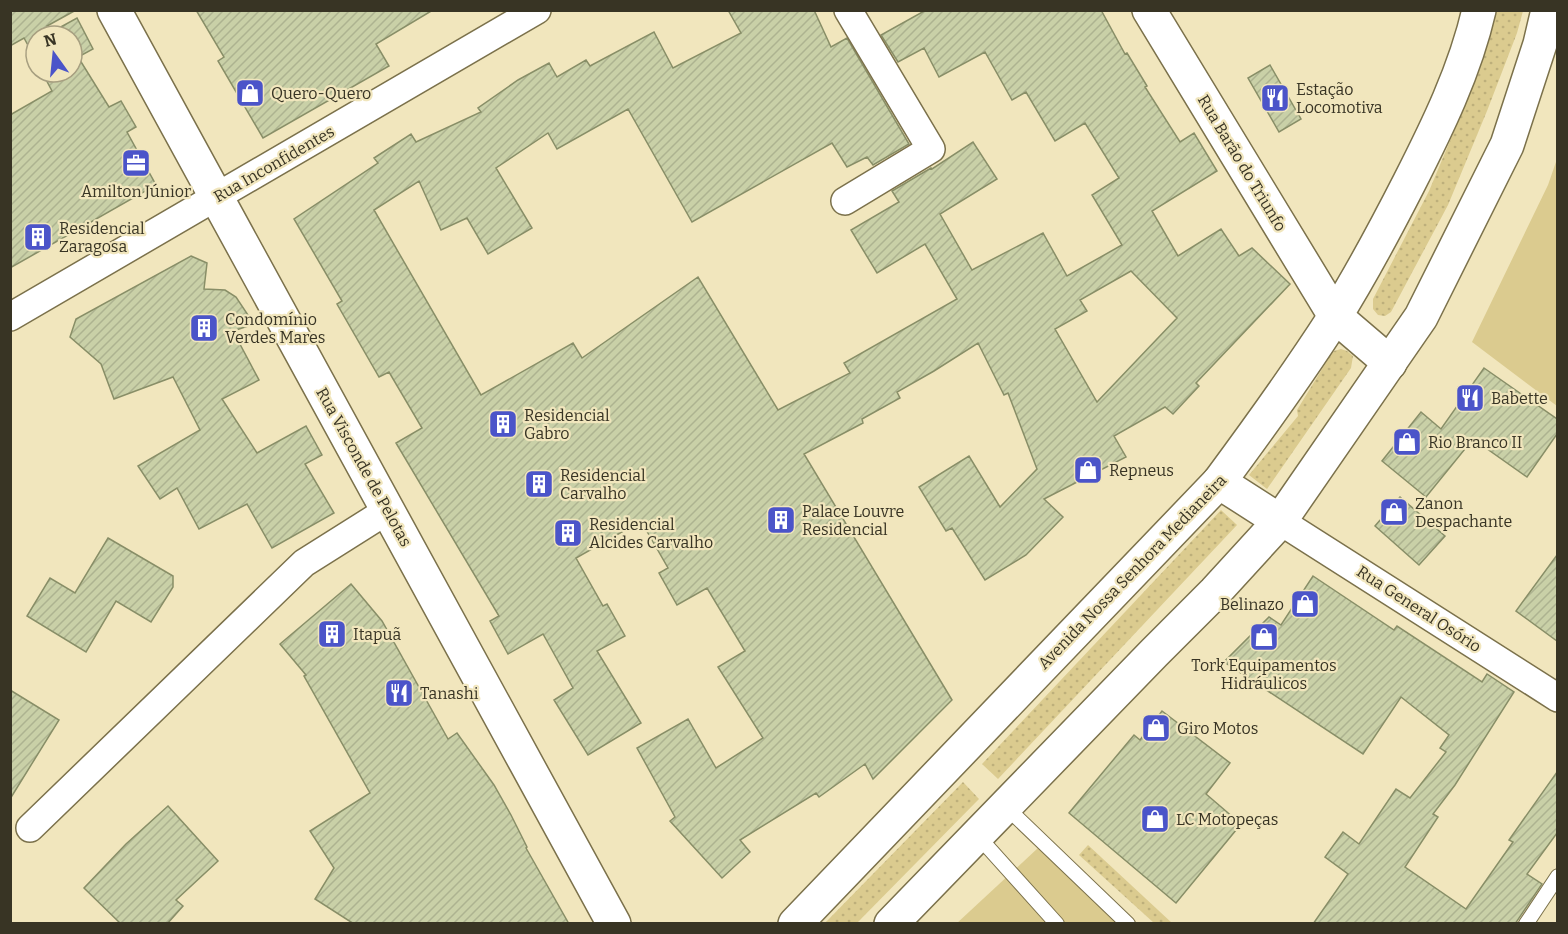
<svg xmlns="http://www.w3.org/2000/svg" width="1568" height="934" font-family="Bitter,serif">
<defs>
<pattern id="grass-dots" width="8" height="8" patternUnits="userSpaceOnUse" patternTransform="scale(1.5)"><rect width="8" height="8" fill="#dbcb8f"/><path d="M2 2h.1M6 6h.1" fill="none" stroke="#bdaf7b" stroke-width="1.8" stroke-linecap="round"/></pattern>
<pattern id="building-hatch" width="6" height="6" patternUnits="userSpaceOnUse" patternTransform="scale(1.5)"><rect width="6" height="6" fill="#c9d0a7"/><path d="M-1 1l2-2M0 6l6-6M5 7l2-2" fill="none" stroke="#adb390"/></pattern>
</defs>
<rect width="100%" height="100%" fill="#f1e6bd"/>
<g fill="url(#grass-dots)">
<polygon points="1497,11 1523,11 1517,33 1487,111 1448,205 1391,312 1385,316 1378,315 1373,309 1373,299 1429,191 1465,105"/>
<polygon points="1341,349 1347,351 1353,356 1351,368 1267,489 1249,475 1298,416 1297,410 1330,356 1334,351"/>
<polygon points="1221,510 1237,525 998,779 982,764"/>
<polygon points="963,782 979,799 857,923 825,923"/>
<polygon points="1088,845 1172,923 1154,923 1079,855"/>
</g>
<g fill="#dbcb8f">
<polygon points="1557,159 1557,406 1472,342 1548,185"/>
<polygon points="1038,848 1120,923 956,924"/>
</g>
<g fill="url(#building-hatch)" stroke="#888e67" stroke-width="1.5" fill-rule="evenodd">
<polygon points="10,10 76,10 47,26 48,34 77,18 93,49 78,57 109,107 121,101 136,127 127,132 156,185 10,268 10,115 52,91 42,72 72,72 72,36 36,36 36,60 24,38 10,46"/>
<polygon points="196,10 433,10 376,44 389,66 263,138 218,61 224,57"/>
<path d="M 728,10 L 814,10 L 831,47 L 847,38 L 909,144 L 873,165 L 867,157 L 847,167 L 832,143 L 692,222 L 628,109 L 557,149 L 548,133 L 496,168 L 532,228 L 488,254 L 467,218 L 441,230 L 419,181 L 374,210 L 481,395 L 573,343 L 582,358 L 698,277 L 778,410 L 850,373 L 844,363 L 957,299 L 925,244 L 877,273 L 851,230 L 899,202 L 892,191 L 931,168 L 932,169 L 973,142 L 997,179 L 940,214 L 972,270 L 1043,233 L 1067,276 L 1122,245 L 1092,195 L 1119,178 L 1085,123 L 1055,141 L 1026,92 L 1012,100 L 985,52 L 939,77 L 924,48 L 898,62 L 881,35 L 926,10 L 1101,10 L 1125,54 L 1127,53 L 1147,86 L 1145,87 L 1180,142 L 1194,133 L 1217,171 L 1152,211 L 1178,256 L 1221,229 L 1239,256 L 1252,248 L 1290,284 L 1196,383 L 1199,386 L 1173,414 L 1165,407 L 1114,436 L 1126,457 L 1044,499 L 1063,517 L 1026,555 L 985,580 L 952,528 L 946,531 L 919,487 L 969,456 L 1000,507 L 1037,469 L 1008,393 L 1004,395 L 978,343 L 934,371 L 897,392 L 900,398 L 862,419 L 863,423 L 804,454 L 952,700 L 873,779 L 865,764 L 819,797 L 816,793 L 740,840 L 750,852 L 722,878 L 670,821 L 675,817 L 637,748 L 688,719 L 716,768 L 763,738 L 718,667 L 745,651 L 707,588 L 677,605 L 659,573 L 668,568 L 641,521 L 576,558 L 603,606 L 607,604 L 625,636 L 597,651 L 641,723 L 588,755 L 554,700 L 573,688 L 543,634 L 508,654 L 490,621 L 499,616 L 396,443 L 422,428 L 389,372 L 379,377 L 337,304 L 342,301 L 294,219 L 378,163 L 374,158 L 411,134 L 416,142 L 481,112 L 478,108 L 518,80 L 549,63 L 557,77 L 586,60 L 590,66 L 654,32 L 673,68 L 741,33 ZM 1131,271 L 1177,318 L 1097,402 L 1055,329 L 1087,311 L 1080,300 Z"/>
<polygon points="1270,65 1301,119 1279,132 1248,78"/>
<polygon points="191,256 207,263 204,289 225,290 236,297 254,324 233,331 259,380 222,399 257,453 306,426 322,455 305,464 334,513 272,548 247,504 199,529 177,488 160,499 138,466 200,430 173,377 114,399 101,364 70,337 76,319"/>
<polygon points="1484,368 1557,419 1557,434 1527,477 1473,439 1426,497 1382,461 1421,412 1441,429"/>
<polygon points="1400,497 1445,536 1419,565 1375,526"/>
<polygon points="108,538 173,576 173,587 151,622 116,601 86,652 27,616 50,578 75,593"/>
<polygon points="1557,555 1557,641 1516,611"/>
<polygon points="1313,576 1394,630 1397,626 1482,682 1487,674 1514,692 1455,785 1433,814 1438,817 1405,867 1466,909 1513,842 1509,840 1557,772 1557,833 1527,874 1542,884 1515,924 1313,924 1348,874 1325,857 1343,832 1359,844 1396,789 1410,798 1446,752 1440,748 1449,735 1401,697 1363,754 1224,662 1269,617 1281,625"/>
<polygon points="351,584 382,621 448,739 457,733 494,785 511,815 527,847 526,848 569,924 354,924 315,899 334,868 310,831 370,793 304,676 306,675 280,644"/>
<polygon points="10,690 59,720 10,799"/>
<polygon points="1162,711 1230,763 1206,794 1241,824 1176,903 1069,813 1134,735 1140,740"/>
<polygon points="168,806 218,861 176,900 183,906 167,924 121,924 84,888 126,844"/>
</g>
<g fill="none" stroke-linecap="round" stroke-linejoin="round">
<g stroke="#7b714b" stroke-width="16">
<g id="service">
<polyline points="1005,806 1128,924"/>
<polyline points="977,835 1057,924"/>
<polyline points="1526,924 1558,876"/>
</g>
</g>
<g stroke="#7b714b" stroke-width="30">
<g id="minor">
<polyline points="845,201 931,149 848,10"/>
<polyline points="10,317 537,10"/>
<polyline points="1280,521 1558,698"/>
<polyline points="30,828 304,563 388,510"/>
</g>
</g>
<g stroke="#7b714b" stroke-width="36">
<g id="tertiary">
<polyline points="114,10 614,924"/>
<polyline points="1149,10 1335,316 1390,363"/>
</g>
</g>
<g stroke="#7b714b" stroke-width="36">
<g id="primary">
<polyline points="1219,482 1280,521"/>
<path d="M 795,924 L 1219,482 C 1259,428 1298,374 1334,318 C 1361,275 1386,228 1409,183 C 1437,128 1465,71 1479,10"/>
<polyline points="891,924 1154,653 1215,592 1280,521 1421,317 1507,145 1540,44 1548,10"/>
</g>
</g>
<use href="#service" stroke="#fff" stroke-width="14"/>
<use href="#minor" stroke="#fff" stroke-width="27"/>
<use href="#tertiary" stroke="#fff" stroke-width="33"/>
<use href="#primary" stroke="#fff" stroke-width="33"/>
</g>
<defs>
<g id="shop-square" transform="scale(1.5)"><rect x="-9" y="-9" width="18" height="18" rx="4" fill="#4b54c9" stroke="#f1e6bd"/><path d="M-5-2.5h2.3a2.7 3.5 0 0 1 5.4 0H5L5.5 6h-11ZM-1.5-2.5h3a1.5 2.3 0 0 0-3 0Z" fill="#fff"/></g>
<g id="restaurant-square" transform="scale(1.5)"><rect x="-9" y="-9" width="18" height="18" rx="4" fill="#4b54c9" stroke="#f1e6bd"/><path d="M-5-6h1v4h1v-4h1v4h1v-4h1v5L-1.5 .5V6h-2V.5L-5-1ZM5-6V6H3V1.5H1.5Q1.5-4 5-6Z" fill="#fff"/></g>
<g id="office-square" transform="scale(1.5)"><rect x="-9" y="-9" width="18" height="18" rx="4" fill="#4b54c9" stroke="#f1e6bd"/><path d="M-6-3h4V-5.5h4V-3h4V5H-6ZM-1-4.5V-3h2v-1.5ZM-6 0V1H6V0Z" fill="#fff"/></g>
<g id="building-square" transform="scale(1.5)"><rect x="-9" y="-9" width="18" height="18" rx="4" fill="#4b54c9" stroke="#f1e6bd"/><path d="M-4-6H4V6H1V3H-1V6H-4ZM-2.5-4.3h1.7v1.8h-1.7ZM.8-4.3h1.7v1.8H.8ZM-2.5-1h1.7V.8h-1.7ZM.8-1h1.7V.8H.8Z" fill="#fff"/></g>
</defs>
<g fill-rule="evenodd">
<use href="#shop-square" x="250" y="93"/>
<use href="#restaurant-square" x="1275" y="98"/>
<use href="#office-square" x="136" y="163"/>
<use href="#building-square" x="38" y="237"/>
<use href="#building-square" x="204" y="328"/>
<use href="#restaurant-square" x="1470" y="398"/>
<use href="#building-square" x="503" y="424"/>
<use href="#shop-square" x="1407" y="442"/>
<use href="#shop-square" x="1088" y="470"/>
<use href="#building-square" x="539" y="484"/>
<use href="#shop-square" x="1394" y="512"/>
<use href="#building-square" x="781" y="520"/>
<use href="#building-square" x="568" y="533"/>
<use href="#shop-square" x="1305" y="604"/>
<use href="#building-square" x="332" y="634"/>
<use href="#shop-square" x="1264" y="637"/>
<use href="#restaurant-square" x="399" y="693"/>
<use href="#shop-square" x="1156" y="728"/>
<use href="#shop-square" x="1155" y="819"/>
</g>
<g text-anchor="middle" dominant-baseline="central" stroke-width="4.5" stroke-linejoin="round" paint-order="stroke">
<g font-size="16" fill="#383424" stroke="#f1e6bd" text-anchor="start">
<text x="1296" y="89">Estação<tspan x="1296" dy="18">Locomotiva</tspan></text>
<text x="271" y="93">Quero-Quero</text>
<text x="136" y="191" text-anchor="middle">Amilton Júnior</text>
<text x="59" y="228">Residencial<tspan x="59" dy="18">Zaragosa</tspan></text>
<text x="225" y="319">Condomínio<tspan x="225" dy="18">Verdes Mares</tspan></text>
<text x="1491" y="398">Babette</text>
<text x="524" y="415">Residencial<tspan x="524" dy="18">Gabro</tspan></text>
<text x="1428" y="442">Rio Branco II</text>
<text x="1109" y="470">Repneus</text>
<text x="560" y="475">Residencial<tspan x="560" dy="18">Carvalho</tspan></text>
<text x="1415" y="503">Zanon<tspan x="1415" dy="18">Despachante</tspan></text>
<text x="802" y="511">Palace Louvre<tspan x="802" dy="18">Residencial</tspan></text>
<text x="589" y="524">Residencial<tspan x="589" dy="18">Alcides Carvalho</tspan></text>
<text x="1284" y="604" text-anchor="end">Belinazo</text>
<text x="353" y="634">Itapuã</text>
<text x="1264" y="665" text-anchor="middle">Tork Equipamentos<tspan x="1264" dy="18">Hidráulicos</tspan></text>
<text x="420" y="693">Tanashi</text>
<text x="1177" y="728">Giro Motos</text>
<text x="1176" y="819">LC Motopeças</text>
</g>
<g font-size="16" fill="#383424" stroke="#f1e6bd">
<text transform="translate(1242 163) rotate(59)">Rua Barão do Triunfo</text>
<text transform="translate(274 164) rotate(-30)">Rua Inconfidentes</text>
<text transform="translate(364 467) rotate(61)">Rua Visconde de Pelotas</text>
<text transform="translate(1132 572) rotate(-46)">Avenida Nossa Senhora Medianeira</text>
<text transform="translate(1419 609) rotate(33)">Rua General Osório</text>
</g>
</g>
<rect width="1568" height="934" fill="none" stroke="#383424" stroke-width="24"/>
<g transform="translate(54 54) rotate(345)"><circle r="28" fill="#f1e6bd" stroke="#a79f80" stroke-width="1.5"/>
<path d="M0-4.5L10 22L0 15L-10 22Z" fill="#4b54c9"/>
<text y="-9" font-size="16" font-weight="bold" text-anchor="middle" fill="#383424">N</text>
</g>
</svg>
